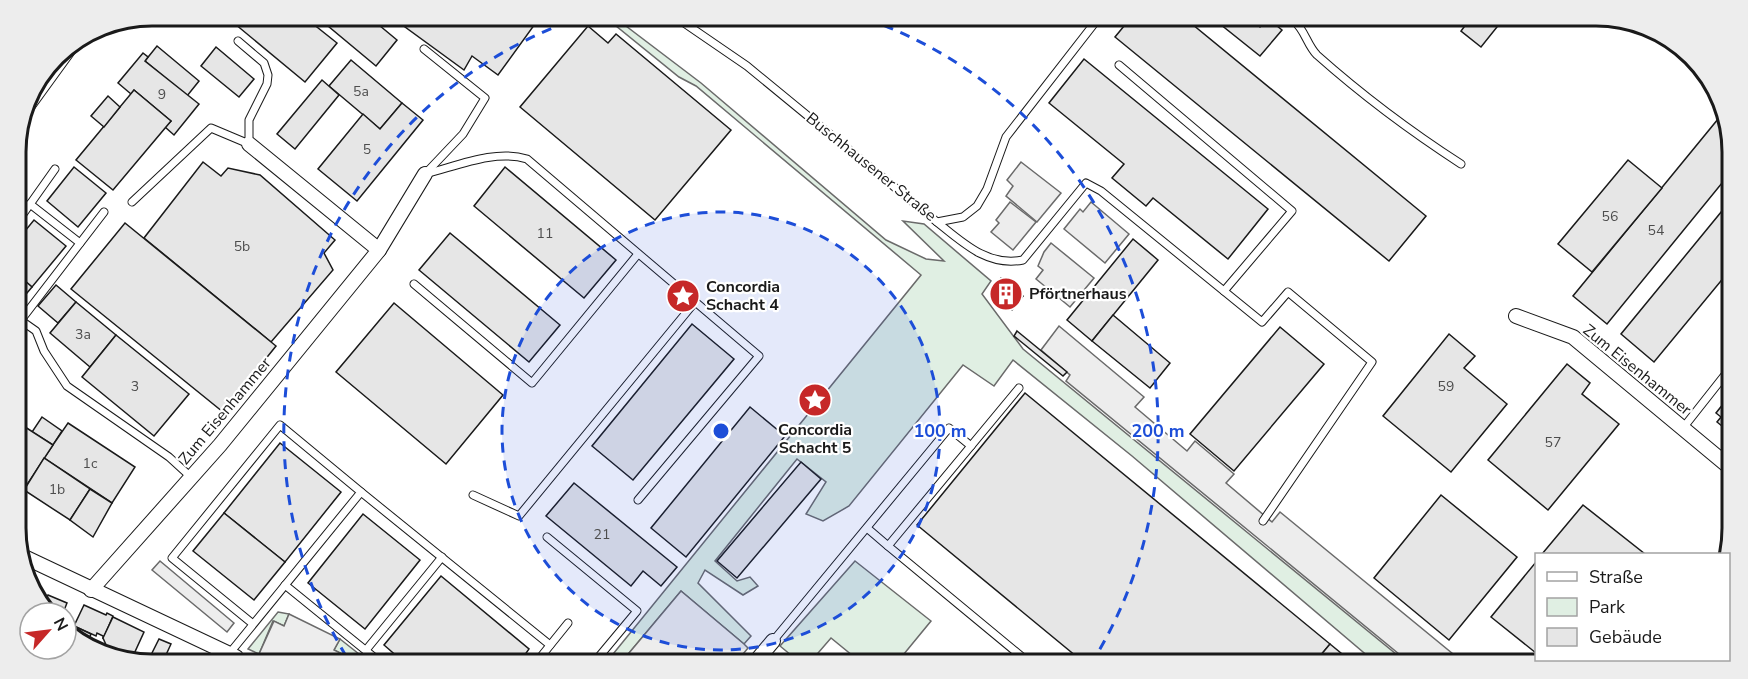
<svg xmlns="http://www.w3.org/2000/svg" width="1748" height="679" font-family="'Nunito Sans',sans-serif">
<rect width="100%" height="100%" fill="#fff"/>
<g fill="#e0efe3" stroke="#6a6a6a" stroke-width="1.5">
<polygon points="605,17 614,17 701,83 886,240 926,259 944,261 903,221 924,224 991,281 982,294 1023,349 1407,663 1376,663 1132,456 1013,360 994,386 963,365 849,506 823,521 806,514 826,482 797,459 715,561 737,581 750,577 758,586 743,595 705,570 698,583 751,636 744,644 681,591 624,659 609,659 921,275 696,86 679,77"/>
<polygon points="855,561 931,621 899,660 858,660 831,638 812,660 797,660 780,646"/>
<polygon points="278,612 289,614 284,626 273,621 259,654 248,649"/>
<polygon points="340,639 364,658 350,658 334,650"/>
</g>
<g fill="#ededed" stroke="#6a6a6a" stroke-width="1.5">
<polygon points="1021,162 1061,193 1037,222 1006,196 1013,186 1007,180"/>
<polygon points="1010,202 1036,222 1013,250 991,232 999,223 996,220"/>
<polygon points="1091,202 1129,234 1105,263 1064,229 1080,209 1083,212"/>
<polygon points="1051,243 1094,278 1070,307 1036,279 1043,270 1038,266 1044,252"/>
<polygon points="1059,326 1144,397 1135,407 1187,451 1195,441 1234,474 1226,483 1272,522 1280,512 1464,663 1410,663 1066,381 1070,375 1041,350"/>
<polygon points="160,561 234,623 227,632 152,570"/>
<polygon points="681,591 744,644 748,648 738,660 624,659"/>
<polygon points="289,614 340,639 334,650 350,658 266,657 259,654 274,621 284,626"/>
</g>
<g fill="#e6e6e6" stroke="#1a1a1a" stroke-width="1.5">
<polygon points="218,15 240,15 231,26"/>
<polygon points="242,15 303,16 337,43 305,82 235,24"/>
<polygon points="316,16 368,16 397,40 376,66"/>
<polygon points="390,16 540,17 498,75 472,56 464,70"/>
<polygon points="1129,20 1187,20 1426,216 1389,261 1115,37"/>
<polygon points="1215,20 1252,20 1260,27 1266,20 1271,21 1282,30 1260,56"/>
<polygon points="1457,21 1501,22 1481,47 1461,31 1464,27"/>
<polygon points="588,26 608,43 616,34 731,130 655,220 520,107"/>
<polygon points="157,46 199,81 187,96 145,61"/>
<polygon points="216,47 254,79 239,97 201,66"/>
<polygon points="143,53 148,57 145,61 199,104 174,135 165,127 171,121 134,90 131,94 118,83"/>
<polygon points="1084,59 1268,209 1228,259 1153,198 1146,206 1112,178 1124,164 1049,103"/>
<polygon points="351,60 402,103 380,129 329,86"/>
<polygon points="322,80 339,95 295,149 277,134"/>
<polygon points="134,90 171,121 113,190 76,160"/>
<polygon points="108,96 120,107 104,127 91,116"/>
<polygon points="402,103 423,120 357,201 318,169 363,114 380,129"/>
<polygon points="1723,113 1732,133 1731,172 1607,324 1573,296"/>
<polygon points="1628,160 1662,188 1592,272 1558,244"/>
<polygon points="203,162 221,176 228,168 260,175 335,240 324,253 333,270 271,342 144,238"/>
<polygon points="74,167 106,193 78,227 47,201"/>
<polygon points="505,167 616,260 584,298 474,206"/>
<polygon points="1731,200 1730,270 1654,362 1621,334"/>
<polygon points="34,220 66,246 32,287 16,273 16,242"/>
<polygon points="125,223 276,346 223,412 71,289"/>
<polygon points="450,233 560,325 529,362 419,270"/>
<polygon points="1133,239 1158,260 1092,341 1067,320"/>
<polygon points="16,273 32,287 16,306"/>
<polygon points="1001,278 1023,296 1012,310 990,292"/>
<polygon points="56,285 76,302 58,323 38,306"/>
<polygon points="76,302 116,335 90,367 50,333"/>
<polygon points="394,303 503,395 446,464 336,372"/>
<polygon points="1113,315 1170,363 1150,388 1092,341"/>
<polygon points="692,324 734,359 633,480 592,446"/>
<polygon points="1280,327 1324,364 1234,471 1190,434"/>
<polygon points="1017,331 1067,372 1063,376 1014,336"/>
<polygon points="1449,334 1475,356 1464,368 1507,404 1451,472 1383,416"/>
<polygon points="116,335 189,394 154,436 82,377"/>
<polygon points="1567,364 1590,383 1582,394 1619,424 1548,510 1488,460"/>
<polygon points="1025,393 1330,644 1315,662 1082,661 917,525"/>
<polygon points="1728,398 1728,431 1717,422 1721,417 1716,413"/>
<polygon points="750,407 785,436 686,557 651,528"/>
<polygon points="42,417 62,431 53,445 32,432"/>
<polygon points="68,423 135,467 112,503 44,458"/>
<polygon points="22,425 53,445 17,500 17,432"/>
<polygon points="280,443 341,492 285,562 224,513"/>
<polygon points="44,458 90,489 70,520 24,490"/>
<polygon points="801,462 821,479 737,578 717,561"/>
<polygon points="574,483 677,567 661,586 643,571 631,586 546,516"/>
<polygon points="90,489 112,503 93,537 70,520"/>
<polygon points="1441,495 1517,557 1449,640 1374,578"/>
<polygon points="1583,505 1645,554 1542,554"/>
<polygon points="224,513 285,562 254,600 193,551"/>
<polygon points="363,514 420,560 365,629 308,583"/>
<polygon points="1536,562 1536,653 1491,617"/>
<polygon points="441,576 529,649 522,659 399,658 384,645"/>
<polygon points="48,595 67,603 63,613 46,613 43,607"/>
<polygon points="84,605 106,615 107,613 113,616 103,639 103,636 97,633 96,636 74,626"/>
<polygon points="113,617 144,632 133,656 107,647 103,638"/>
<polygon points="74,626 91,634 87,643 71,633"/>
<polygon points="159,639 171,644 165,657 150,657"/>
<polygon points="1330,644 1353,663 1315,662"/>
<polygon points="1545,660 1589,660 1585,664 1550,663"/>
<polygon points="1589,660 1617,660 1605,664 1585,664"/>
</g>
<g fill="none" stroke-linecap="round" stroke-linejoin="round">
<g stroke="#1a1a1a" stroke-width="9">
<g id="lane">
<polyline points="677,18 747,66 937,222 963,217 977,206 987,189 1006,137 1097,20"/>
<path d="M 1294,21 C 1305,30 1307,45 1317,55 C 1362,95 1410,131 1461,164"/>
<polyline points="424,49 485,98 463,134 426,173"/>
<polyline points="1119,65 1292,211 1224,291"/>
<path d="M 425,174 C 457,166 495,149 527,159 L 759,356 L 638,500"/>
<polyline points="132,202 211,128 249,144 249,120 267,84 268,75 264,63 238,41"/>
<polyline points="30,204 80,243"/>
<path d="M 937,222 C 963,243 988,267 1023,260 L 1086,183 L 1101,191 L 1262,322 L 1288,292 L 1372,362 L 1263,521"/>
<polyline points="16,224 55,169"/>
<polyline points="414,284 532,383 638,254"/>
<polyline points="16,317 36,331 44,351 67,386 169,457 192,478"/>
<polyline points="21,320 104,212"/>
<polyline points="1683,428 1728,371"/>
<polyline points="361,492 550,645"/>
<polyline points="473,495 519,516 695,302"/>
<polyline points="867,528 888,546 1019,388"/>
<polyline points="547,537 637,611 597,659"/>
<polyline points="888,546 1027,661"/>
<polyline points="285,585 375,658"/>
<polyline points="773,641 949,428 971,446"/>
<polyline points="366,650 442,557"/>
<polyline points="229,654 361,492 280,425 172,558 253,624"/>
<polyline points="539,659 568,623"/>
</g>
</g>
<g stroke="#1a1a1a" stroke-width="16">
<g id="street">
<polyline points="379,250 425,174"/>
<polyline points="1516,316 1573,337 1727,465"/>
<polyline points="18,554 236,657"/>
<polyline points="91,590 220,445 379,250 249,144"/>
<polyline points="757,660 773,641"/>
</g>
</g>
<g stroke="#1a1a1a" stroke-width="20">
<polyline id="secondary" points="25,106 70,44"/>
</g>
<use href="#lane" stroke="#fff" stroke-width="7"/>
<use href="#street" stroke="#fff" stroke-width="14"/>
<use href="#secondary" stroke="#fff" stroke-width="18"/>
</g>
<circle cx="721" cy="431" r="219" fill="#1d4ed8" fill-opacity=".12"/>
<g fill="none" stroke="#1d4ed8" stroke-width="3" stroke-dasharray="10 8">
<circle cx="721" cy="431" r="219"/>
<path d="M346 656A437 437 0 0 1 579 18M867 19A437 437 0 0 1 1094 659"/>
</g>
<defs>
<g id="building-disc" transform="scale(1.725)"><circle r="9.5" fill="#c62828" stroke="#fff"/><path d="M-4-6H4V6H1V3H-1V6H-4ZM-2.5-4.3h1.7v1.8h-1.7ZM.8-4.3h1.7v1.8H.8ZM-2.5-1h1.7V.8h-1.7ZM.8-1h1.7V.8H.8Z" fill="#fff"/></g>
<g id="sight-disc" transform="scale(1.725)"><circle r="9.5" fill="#c62828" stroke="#fff"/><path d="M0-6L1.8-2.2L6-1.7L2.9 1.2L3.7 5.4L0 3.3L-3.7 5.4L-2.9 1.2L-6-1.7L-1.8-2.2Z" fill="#fff"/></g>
</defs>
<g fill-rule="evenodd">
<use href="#building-disc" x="1006" y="294"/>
<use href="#sight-disc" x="683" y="296"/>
<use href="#sight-disc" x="815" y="400"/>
</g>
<g text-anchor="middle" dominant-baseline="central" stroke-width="4.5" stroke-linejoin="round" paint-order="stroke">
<g font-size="14" fill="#4d4d4d">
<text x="361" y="91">5a</text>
<text x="162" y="94">9</text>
<text x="367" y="149">5</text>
<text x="1610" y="216">56</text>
<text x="1656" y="230">54</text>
<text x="545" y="233">11</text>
<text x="242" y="246">5b</text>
<text x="83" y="334">3a</text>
<text x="135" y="386">3</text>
<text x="1446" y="386">59</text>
<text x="1553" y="442">57</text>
<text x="90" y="463">1c</text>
<text x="57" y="489">1b</text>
<text x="602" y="534">21</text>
</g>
<g font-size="16" fill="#1a1a1a" stroke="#fff">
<text transform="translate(871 167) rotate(39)">Buschhausener Straße</text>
<text transform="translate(1637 370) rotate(39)">Zum Eisenhammer</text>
<text transform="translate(225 411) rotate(-50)">Zum Eisenhammer</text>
</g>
<g font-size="16" font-weight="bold" fill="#1a1a1a" stroke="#fff" text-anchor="start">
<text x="706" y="287">Concordia<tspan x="706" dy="18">Schacht 4</tspan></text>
<text x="1029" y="294">Pförtnerhaus</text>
<text x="815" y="430" text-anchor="middle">Concordia<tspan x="815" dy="18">Schacht 5</tspan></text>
</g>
</g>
<path d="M0 0H1748V679H0ZM152 26H1596A126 126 0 0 1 1722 152V528A126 126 0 0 1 1596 654H152A126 126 0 0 1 26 528V152A126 126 0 0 1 152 26Z" fill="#ededed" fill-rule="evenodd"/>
<path fill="none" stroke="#1a1a1a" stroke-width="3" d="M152 26H1596A126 126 0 0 1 1722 152V528A126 126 0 0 1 1596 654H152A126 126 0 0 1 26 528V152A126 126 0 0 1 152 26Z"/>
<circle cx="721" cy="431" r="9" fill="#1d4ed8" stroke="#fff" stroke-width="3"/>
<g font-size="18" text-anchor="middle" font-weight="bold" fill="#1d4ed8" stroke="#fff" stroke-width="4.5" stroke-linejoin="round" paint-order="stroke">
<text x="940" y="437">100 m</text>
<text x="1158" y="437">200 m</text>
</g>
<rect x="1535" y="553" width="195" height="108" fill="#ffffff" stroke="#a3a3a3" stroke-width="1.5"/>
<rect x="1547" y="572" width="30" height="9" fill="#ffffff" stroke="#a3a3a3" stroke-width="1.5"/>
<text x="1589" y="583" font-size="18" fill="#1a1a1a">Straße</text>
<rect x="1547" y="598" width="30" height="18" fill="#e0efe3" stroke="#a3a3a3" stroke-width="1.5"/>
<text x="1589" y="613" font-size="18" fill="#1a1a1a">Park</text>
<rect x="1547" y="628" width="30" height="18" fill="#e6e6e6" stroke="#a3a3a3" stroke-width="1.5"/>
<text x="1589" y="643" font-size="18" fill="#1a1a1a">Gebäude</text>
<g transform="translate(48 631) rotate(62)"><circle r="28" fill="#ffffff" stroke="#a3a3a3" stroke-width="1.5"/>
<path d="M0-4.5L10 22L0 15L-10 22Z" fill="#c62828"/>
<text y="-9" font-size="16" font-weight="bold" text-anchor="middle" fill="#1a1a1a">N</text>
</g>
</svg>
